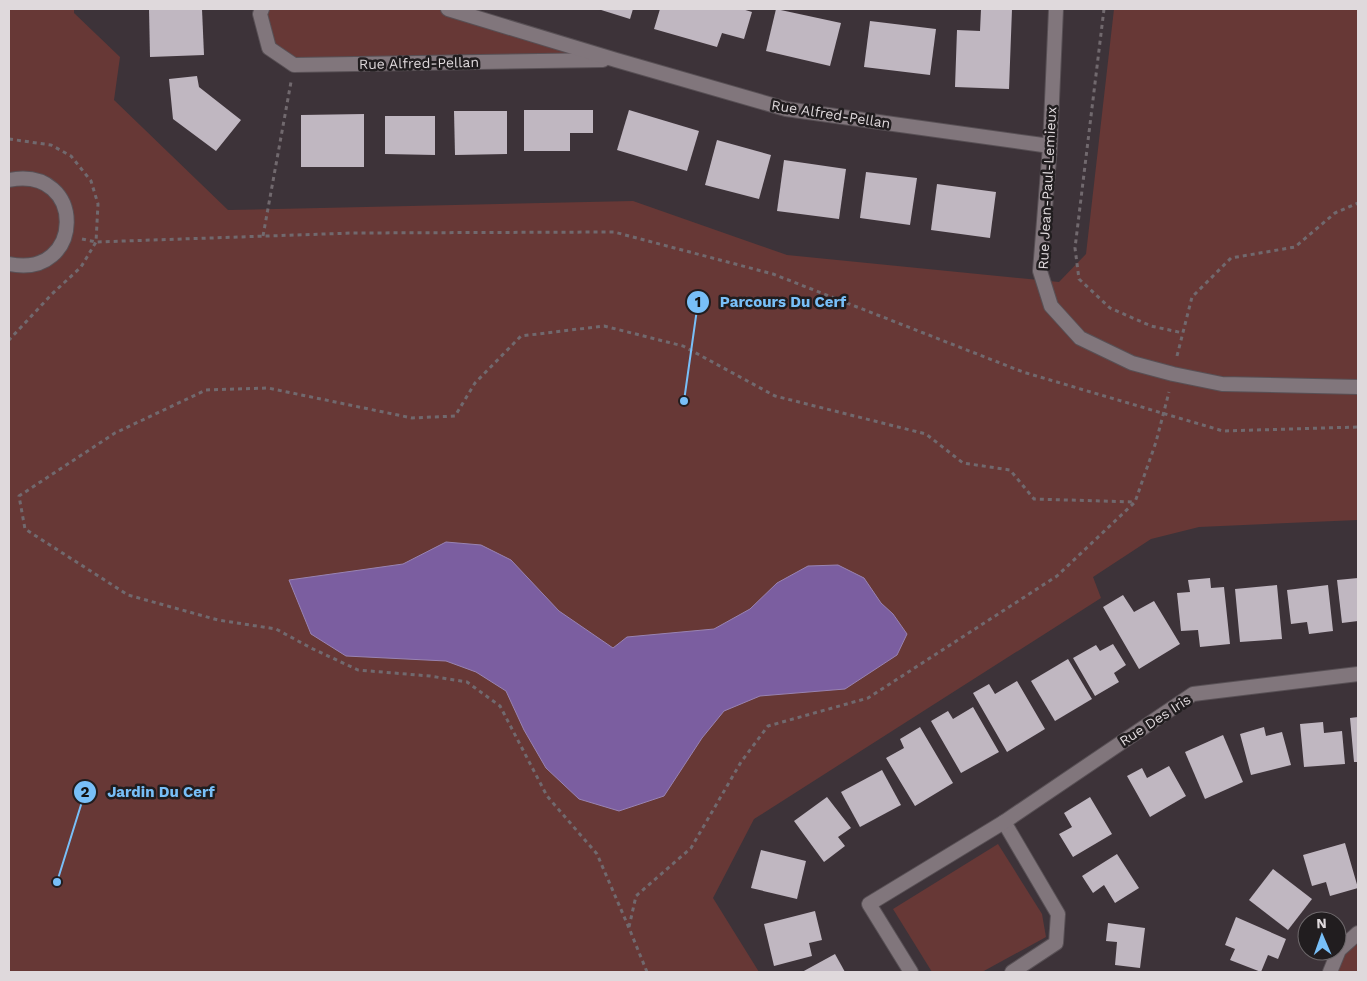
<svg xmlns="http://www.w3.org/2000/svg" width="1367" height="981" font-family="'Work Sans',sans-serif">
<rect width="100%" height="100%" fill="#3d3339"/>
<g fill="#673836">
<polygon points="9,9 74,9 74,13 120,57 114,100 228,210 633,201 787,255 1059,282 1086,254 1114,9 1358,9 1358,520 1199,527 1151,539 1093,577 1101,598 754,819 713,898 759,972 9,972"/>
<polygon points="262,9 448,9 616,60 294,65 269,48"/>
<polygon points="998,844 1042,914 1046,937 982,972 932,972 893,909"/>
<polygon points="1358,933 1358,972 1330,972"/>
</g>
<polygon fill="#7b5ea0" stroke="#9983b2" points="446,542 481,545 511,560 559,611 613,648 627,637 714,629 750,609 777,583 808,566 838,565 864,578 881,603 893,614 907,634 897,655 845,689 760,696 724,711 702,738 664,796 619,811 579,799 546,768 524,730 506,691 476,672 446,661 346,656 311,634 289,580 403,564"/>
<g fill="#c0b7c1">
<polygon points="149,9 202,9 204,55 150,57"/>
<polygon points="598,9 633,9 630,19"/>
<polygon points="660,9 742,9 752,12 744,39 722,33 717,47 654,29"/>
<polygon points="776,9 841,23 830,66 766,51"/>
<polygon points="981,9 1012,9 1009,89 955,87 957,30 980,31"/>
<polygon points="870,21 936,29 930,75 864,67"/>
<polygon points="197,76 199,87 241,120 216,151 173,119 169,79"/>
<polygon points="524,110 593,110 593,133 570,133 570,151 524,151"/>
<polygon points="629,110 699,131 687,171 617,150"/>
<polygon points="454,111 507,111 507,154 455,155"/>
<polygon points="364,114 364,167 301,167 301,115"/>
<polygon points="385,116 435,116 435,155 385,154"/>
<polygon points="717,140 771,155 759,199 705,185"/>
<polygon points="784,160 846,169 839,219 777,211"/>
<polygon points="866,172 917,178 910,225 860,218"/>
<polygon points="937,184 996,192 990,238 931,230"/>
<polygon points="1210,578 1211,588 1224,587 1230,644 1200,647 1198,630 1181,631 1177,593 1190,592 1188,580"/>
<polygon points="1358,578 1358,621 1342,623 1337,580"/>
<polygon points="1277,585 1282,639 1240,642 1235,589"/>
<polygon points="1328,585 1333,631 1309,634 1307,622 1291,624 1287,590"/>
<polygon points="1123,595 1134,612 1154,601 1180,644 1139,669 1103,607"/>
<polygon points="1113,644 1126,665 1114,673 1119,682 1095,696 1073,658 1096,645 1100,651"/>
<polygon points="1068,659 1092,699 1055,721 1031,681"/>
<polygon points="1017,681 1045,729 1007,752 973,693 989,684 995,694"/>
<polygon points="973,707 999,752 961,773 931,721 948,711 953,719"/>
<polygon points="1358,717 1358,762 1354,762 1350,718"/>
<polygon points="1323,722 1324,733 1342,731 1345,764 1304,767 1300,724"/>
<polygon points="920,727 953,783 915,806 886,758 904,748 900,739"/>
<polygon points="1264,727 1266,736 1282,732 1291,765 1251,775 1240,734"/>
<polygon points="1223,735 1243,782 1205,799 1185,752"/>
<polygon points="1169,766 1186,796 1150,817 1127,776 1142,768 1147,778"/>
<polygon points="882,770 901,805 860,827 841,792"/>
<polygon points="827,797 851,828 838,837 845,846 824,862 794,821"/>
<polygon points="1090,797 1112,834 1073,857 1059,834 1072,827 1064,813"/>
<polygon points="1345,843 1358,888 1330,896 1326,882 1312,886 1303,855"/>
<polygon points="761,850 806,861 797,899 751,888"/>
<polygon points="1117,854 1139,888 1115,903 1104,885 1093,893 1082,876"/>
<polygon points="1273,869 1312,899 1288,930 1249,900"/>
<polygon points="815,911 822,940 809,943 812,956 774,966 764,924"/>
<polygon points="1236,917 1286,939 1278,959 1268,955 1261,972 1230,960 1235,949 1225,945"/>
<polygon points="1108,923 1145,928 1140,968 1115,965 1117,942 1106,941"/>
<polygon points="835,954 845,972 802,972"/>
</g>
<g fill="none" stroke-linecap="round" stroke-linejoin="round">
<g stroke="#585055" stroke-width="16">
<g id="minor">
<polyline points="262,9 260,14 269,48 294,65 603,60"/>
<polyline points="448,9 616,60 786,109 1050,146"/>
<polyline points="1056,9 1050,146 1040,271 1051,306 1080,338 1132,363 1173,374 1222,384 1358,387"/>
<path d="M 9,180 C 87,165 85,280 9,264"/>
<polyline points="1004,822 1058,914 1056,943 1012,972"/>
<polyline points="911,972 869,904 1004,822 1193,694 1358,674"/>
<polyline points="1330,972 1339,950 1358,933"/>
</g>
</g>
<g stroke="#71696e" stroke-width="3" stroke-dasharray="4 4" stroke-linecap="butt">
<polyline points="1104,9 1075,248 1079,279 1110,308 1151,326 1183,333"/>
<polyline points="9,139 51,145 71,156 91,181 98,204 96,242 81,267 52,294 9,340"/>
<polyline points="263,236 291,82"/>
<polyline points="82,239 96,242 353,233 614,232 773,274 1023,372 1223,431 1358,427"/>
<polyline points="1177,356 1192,297 1231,258 1295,247 1335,213 1358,203"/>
<polyline points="629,927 636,896 691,848 741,762 768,726 868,698 1057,576 1135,502 1156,442 1169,392"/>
<polyline points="647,972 629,928 597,854 547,796 500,706 467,682 430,676 358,670 311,648 276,629 218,620 128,595 25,529 19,496 115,433 206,390 268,388 412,418 455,416 475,383 521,336 604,326 683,346 775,396 926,434 963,463 1010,470 1034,499 1135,502"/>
</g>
<use href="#minor" stroke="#81767c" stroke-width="14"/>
</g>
<g text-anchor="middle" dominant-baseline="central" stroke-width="5" stroke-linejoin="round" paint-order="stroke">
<g font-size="14" fill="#dfd9dc" stroke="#211d1f">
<text transform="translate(419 63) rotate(-1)">Rue Alfred-Pellan</text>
<text transform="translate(831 114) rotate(9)">Rue Alfred-Pellan</text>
<text transform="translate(1047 188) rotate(-87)">Rue Jean-Paul-Lemieux</text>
<text transform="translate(1155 720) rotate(-33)">Rue Des Iris</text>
</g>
</g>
<path fill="none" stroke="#78bff8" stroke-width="2" d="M684 401L698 302M57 882L85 792"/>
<g fill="#78bff8" stroke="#211d1f" stroke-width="2">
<circle cx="684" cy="401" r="5"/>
<circle cx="57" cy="882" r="5"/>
<circle cx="698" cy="302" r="12"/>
<circle cx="85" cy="792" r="12"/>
</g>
<g font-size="15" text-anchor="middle" font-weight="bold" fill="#111">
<text x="698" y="307">1</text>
<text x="85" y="797">2</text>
</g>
<g font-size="15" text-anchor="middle" font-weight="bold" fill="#78bff8" stroke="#211d1f" stroke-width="5" stroke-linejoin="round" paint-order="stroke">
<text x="783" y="307">Parcours Du Cerf</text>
<text x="161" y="797">Jardin Du Cerf</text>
</g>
<rect width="1367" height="981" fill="none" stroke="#dfd9dc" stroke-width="20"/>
<g transform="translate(1322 936) rotate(358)"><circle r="24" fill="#211d1f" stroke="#6d686b"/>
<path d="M0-4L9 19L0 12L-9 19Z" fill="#78bff8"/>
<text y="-8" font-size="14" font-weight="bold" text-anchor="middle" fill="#dfd9dc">N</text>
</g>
</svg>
